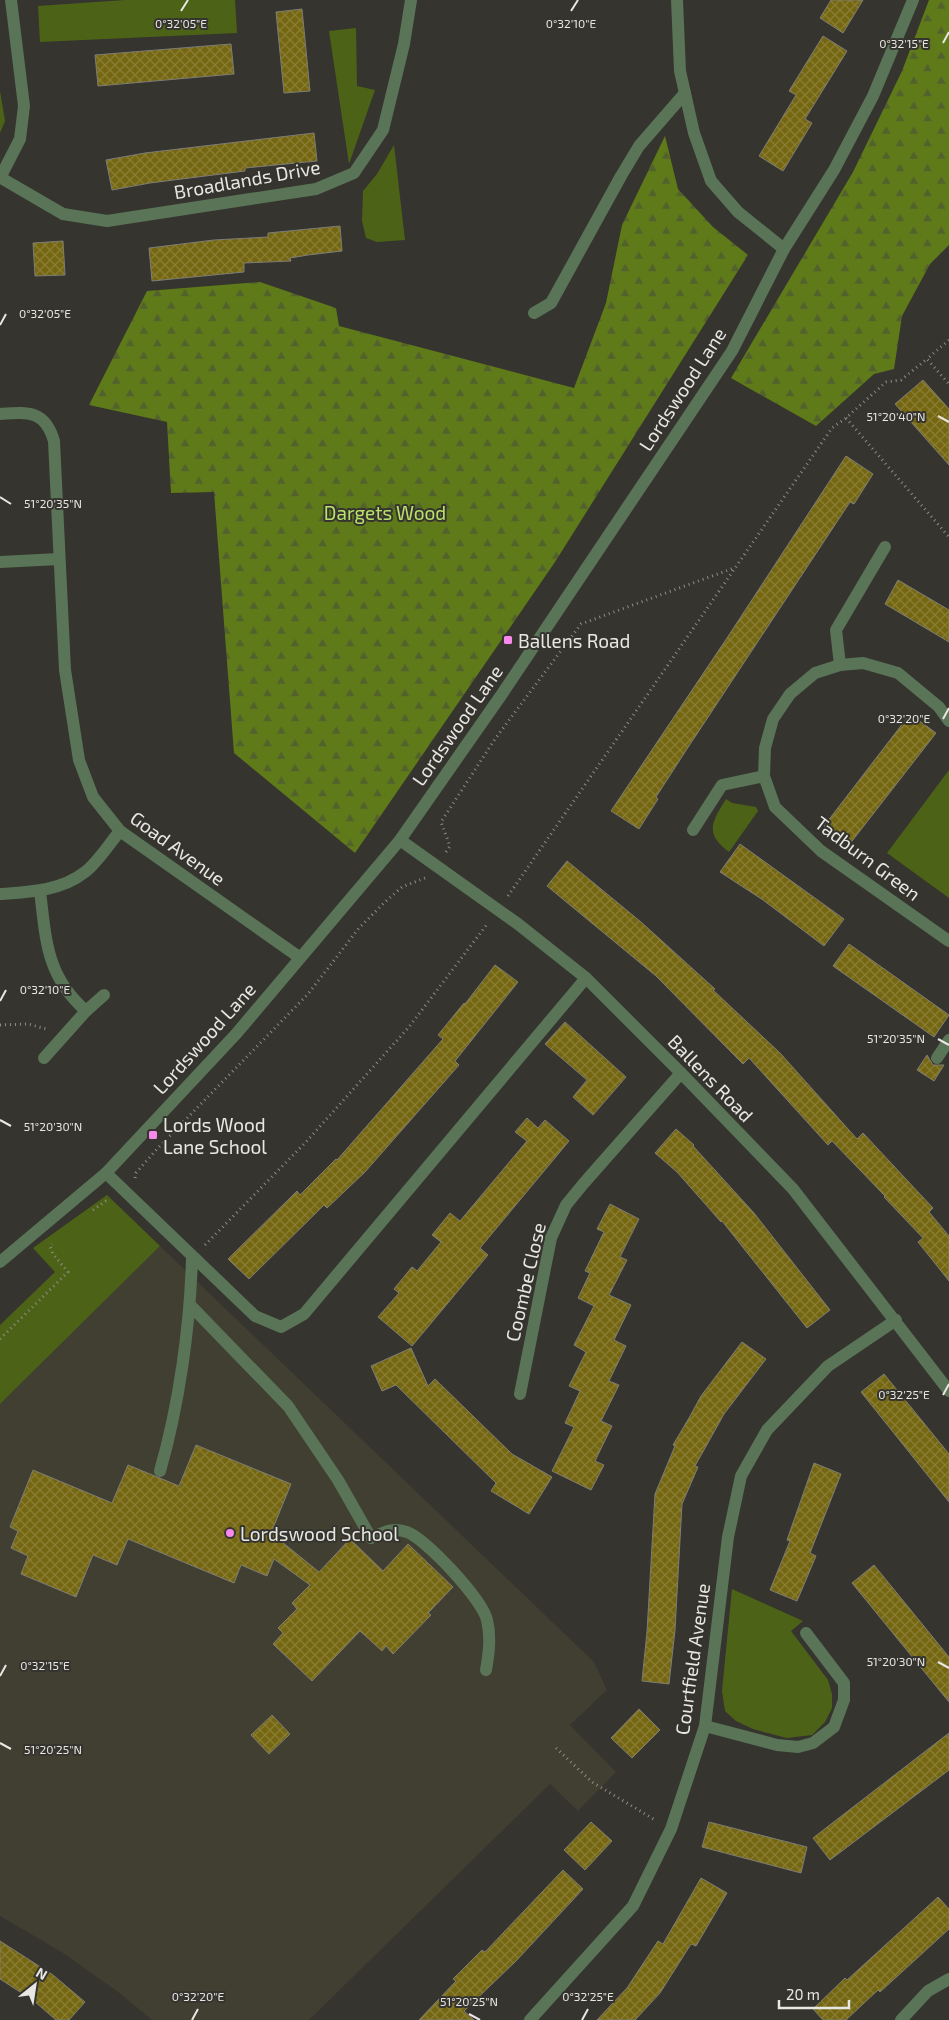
<svg xmlns="http://www.w3.org/2000/svg" width="949" height="2020" font-family="'Exo 2',sans-serif">
<defs>
<pattern id="forest-firs" width="22" height="20" patternUnits="userSpaceOnUse" patternTransform="scale(1.25)"><rect width="22" height="20" fill="#5e7a19"/><path d="M5 1l3.5 6h-7zM16 11l3.5 6h-7z" fill="#53622c"/></pattern>
<pattern id="building-cross-hatch" width="8" height="8" patternUnits="userSpaceOnUse" patternTransform="scale(1.25)"><rect width="8" height="8" fill="#756712"/><path d="M0 0l8 8M0 8l8-8" fill="none" stroke="#897d34"/></pattern>
</defs>
<rect width="100%" height="100%" fill="#35342e"/>
<polygon fill="#413e32" points="160,1246 594,1662 607,1690 570,1725 616,1772 578,1811 550,1784 309,2020 152,2020 118,1992 63,1953 0,1916 0,1404"/>
<g fill="#4c6317">
<polygon points="125,0 235,0 237,33 40,42 38,6"/>
<polygon points="356,28 357,86 375,90 349,164 329,31"/>
<polygon points="0,91 5,121 0,133"/>
<polygon points="394,145 405,240 377,242 366,238 362,221 363,191 377,174"/>
<polygon points="949,770 949,898 887,853"/>
<path d="M 726,799 L 732,803 L 756,807 L 758,811 L 729,852 C 704,833 712,822 726,799 Z"/>
<polygon points="107,1195 160,1246 0,1404 0,1325 55,1272 33,1248"/>
<polygon points="732,1589 803,1621 791,1631 828,1680 832,1694 832,1708 825,1722 812,1735 787,1738 753,1729 736,1721 725,1711 722,1691"/>
</g>
<g fill="url(#forest-firs)">
<polygon points="929,0 949,0 949,245 930,264 902,316 894,369 874,374 816,426 731,378 853,172 902,71"/>
<polygon points="665,136 678,189 713,227 748,255 555,562 355,853 234,753 214,492 171,493 167,422 89,405 147,291 260,282 336,308 339,326 574,388 606,303 622,225"/>
</g>
<g fill="url(#building-cross-hatch)" stroke="#7e7d76">
<polygon points="831,0 863,0 843,33 820,18"/>
<polygon points="302,9 310,91 284,93 276,12"/>
<polygon points="823,36 847,51 805,119 812,123 783,171 759,156 796,95 789,91"/>
<polygon points="231,44 234,74 98,86 95,55"/>
<polygon points="314,133 317,161 245,168 245,171 150,183 112,190 106,160 145,153"/>
<polygon points="340,226 342,251 308,255 290,258 291,261 244,263 244,272 152,281 149,248 214,240 268,237 268,233"/>
<polygon points="63,241 65,275 35,276 33,243"/>
<polygon points="923,380 949,409 949,465 895,404"/>
<polygon points="846,456 873,474 854,504 850,502 685,752 656,797 658,799 639,829 611,811 727,638"/>
<polygon points="898,580 949,610 949,642 885,604"/>
<polygon points="910,714 936,733 849,845 824,826"/>
<polygon points="740,844 844,919 824,946 763,900 720,872"/>
<polygon points="567,861 641,922 715,989 713,990 780,1053 857,1139 863,1133 933,1208 929,1212 949,1236 949,1281 918,1242 923,1238 884,1197 885,1196 832,1141 828,1145 749,1058 743,1064 656,976 547,886"/>
<polygon points="849,944 949,1015 934,1037 833,966"/>
<polygon points="495,965 518,982 455,1061 459,1065 365,1172 327,1208 324,1205 249,1279 228,1259 297,1191 300,1195 336,1159 337,1160 443,1039 438,1035 464,1003 465,1004"/>
<polygon points="565,1022 626,1077 593,1115 573,1097 587,1080 545,1044"/>
<polygon points="927,1055 933,1065 944,1065 934,1081 917,1070"/>
<polygon points="527,1118 538,1128 545,1120 569,1141 480,1248 488,1255 412,1346 378,1317 399,1293 394,1289 412,1267 417,1271 441,1242 432,1235 450,1213 460,1221 527,1141 515,1132"/>
<polygon points="676,1129 694,1145 693,1146 754,1213 830,1310 807,1328 722,1221 721,1222 677,1172 655,1153"/>
<polygon points="610,1204 639,1219 620,1257 627,1260 609,1295 631,1305 614,1340 626,1346 609,1381 619,1385 601,1421 612,1426 595,1461 604,1465 591,1490 552,1471 574,1427 565,1423 580,1391 569,1386 586,1352 574,1345 594,1306 578,1298 590,1273 585,1271 604,1232 597,1229"/>
<polygon points="742,1342 766,1359 724,1414 695,1466 698,1467 682,1504 675,1630 669,1684 642,1681 647,1632 655,1494 675,1446 673,1445 689,1418 701,1396"/>
<polygon points="411,1348 428,1386 435,1379 512,1454 552,1477 529,1514 491,1491 496,1483 396,1385 382,1391 371,1366"/>
<polygon points="884,1374 949,1454 949,1502 861,1392"/>
<polygon points="196,1445 291,1484 271,1533 283,1538 282,1542 319,1572 350,1539 383,1571 408,1544 453,1587 428,1613 431,1615 393,1654 386,1646 382,1651 360,1631 312,1681 273,1644 283,1633 278,1628 297,1609 292,1603 310,1585 274,1559 267,1576 241,1565 234,1583 128,1539 117,1565 93,1555 76,1597 21,1574 28,1556 11,1548 18,1531 10,1527 33,1470 112,1503 128,1465 179,1486"/>
<polygon points="814,1463 841,1474 810,1553 816,1556 797,1601 770,1590 790,1541 787,1540"/>
<polygon points="874,1565 949,1657 949,1702 852,1583"/>
<polygon points="639,1709 660,1730 632,1758 611,1738"/>
<polygon points="272,1715 290,1734 269,1754 251,1735"/>
<polygon points="949,1733 949,1770 830,1860 813,1838"/>
<polygon points="591,1822 612,1841 585,1870 564,1850"/>
<polygon points="709,1822 807,1847 801,1873 702,1847"/>
<polygon points="563,1870 583,1889 516,1961 464,2011 474,2020 419,2020 456,1981 453,1979 482,1950 485,1952"/>
<polygon points="701,1878 727,1893 696,1946 691,1944 660,1993 635,2020 597,2020 627,1988 658,1941 663,1944"/>
<polygon points="938,1897 949,1909 949,1929 880,1992 878,1990 846,2020 823,2020 813,2009 845,1978 847,1980"/>
<polygon points="0,1941 53,1975 85,2002 69,2020 56,2020 34,2001 0,1979"/>
</g>
<g fill="none" stroke-linecap="round" stroke-linejoin="round">
<g stroke="#8d8c87" stroke-width="3" stroke-dasharray="1 4" stroke-linecap="butt">
<polyline points="949,340 927,359 949,384"/>
<polyline points="846,418 949,537"/>
<polyline points="446,852 450,846 441,822 495,739 581,624 734,568"/>
<polyline points="508,896 832,428 846,418 886,382 901,380 927,359"/>
<polyline points="0,1025 28,1024 46,1029"/>
<polyline points="135,1178 136,1173 157,1149 308,994 359,928 385,902 402,887 425,878"/>
<polyline points="93,1210 106,1201 109,1201"/>
<polyline points="205,1245 306,1142 409,1027 488,923"/>
<polyline points="0,1339 68,1272 53,1254 50,1246 52,1244"/>
<polyline points="556,1748 592,1782 655,1820"/>
</g>
<g stroke="#597456" stroke-width="12">
<polyline points="677,0 680,71 694,133 711,181 738,212 784,249"/>
<polyline points="0,178 20,139 24,106 11,0"/>
<polyline points="1,178 63,214 107,221 316,189 354,173 383,130 404,44 411,0"/>
<polyline points="534,313 551,303 621,176 639,146 685,93"/>
<path d="M 0,414 C 28,412 45,410 54,441 L 65,670 L 79,760 L 93,797 L 120,831 L 299,957"/>
<polyline points="0,562 59,559"/>
<polyline points="840,665 836,630 885,547"/>
<polyline points="949,721 939,707 898,673 863,663 840,665 815,673 790,694 773,719 765,748 764,776 775,807 821,851 949,941"/>
<polyline points="693,830 722,785 764,776"/>
<polyline points="400,840 518,924 586,978 681,1073 793,1189 949,1391"/>
<path d="M 40,891 C 46,940 46,976 86,1011 L 44,1058"/>
<path d="M 0,894 C 29,892 61,891 85,872 C 98,862 109,844 120,831"/>
<polyline points="86,1011 104,995"/>
<polyline points="937,1058 949,1040"/>
<polyline points="106,1173 255,1316 281,1327 304,1314 586,978"/>
<polyline points="0,1262 106,1173 236,1034 400,840 502,694 732,351 784,249 834,170 873,96 913,0"/>
<path d="M 191,1306 L 288,1406 L 338,1480 L 371,1538 C 384,1532 392,1527 407,1532 C 427,1540 482,1599 487,1620 C 491,1637 489,1653 486,1670"/>
<polyline points="520,1394 551,1238 566,1205 584,1183 681,1073"/>
<path d="M 160,1471 C 179,1405 190,1327 192,1258"/>
<polyline points="705,1726 777,1745 798,1747 813,1743 834,1727 844,1700 844,1683 806,1633"/>
<polyline points="530,2020 633,1906 671,1829 705,1726 728,1537 741,1476 767,1430 828,1366 896,1320"/>
<polyline points="901,2020 928,1991 949,1979"/>
</g>
</g>
<path fill="none" stroke="#e8e7e3" stroke-width="2" d="M 181,11 L 188,0M 571,11 L 578,0M 943,43 L 949,32M 0,325 L 6,314M 938,416 L 949,422M 0,497 L 11,504M 943,719 L 949,708M 0,1001 L 6,990M 938,1039 L 949,1045M 0,1120 L 11,1126M 943,1395 L 949,1384M 938,1662 L 949,1668M 0,1676 L 6,1665M 0,1743 L 11,1749M 469,2014 L 480,2020M 192,2020 L 198,2009M 582,2020 L 588,2009"/>
<g fill="#f888eb" stroke="#35342e" stroke-width="2">
<rect x="503" y="635" width="10" height="10" rx="2.5"/>
<rect x="148" y="1130" width="10" height="10" rx="2.5"/>
<circle cx="230" cy="1533" r="5"/>
</g>
<g text-anchor="middle" dominant-baseline="central" stroke-width="4" stroke-linejoin="round" paint-order="stroke">
<g font-size="19" fill="#e8e7e3" stroke="#35342e">
<text transform="translate(247 179) rotate(-10)">Broadlands Drive</text>
<text transform="translate(682 389) rotate(-57)">Lordswood Lane</text>
<text transform="translate(457 725) rotate(-55)">Lordswood Lane</text>
<text transform="translate(178 848) rotate(36)">Goad Avenue</text>
<text transform="translate(868 858) rotate(37)">Tadburn Green</text>
<text transform="translate(204 1038) rotate(-48)">Lordswood Lane</text>
<text transform="translate(711 1078) rotate(46)">Ballens Road</text>
<text transform="translate(525 1282) rotate(-77)">Coombe Close</text>
<text transform="translate(692 1659) rotate(-82)">Courtfield Avenue</text>
</g>
<g font-size="19" fill="#b9e26a" stroke="#35342e">
<text x="385" y="512">Dargets Wood</text>
</g>
<g font-size="19" fill="#e8e7e3" stroke="#35342e" text-anchor="start">
<text x="518" y="640">Ballens Road</text>
<text x="163" y="1124">Lords Wood<tspan x="163" dy="22">Lane School</tspan></text>
<text x="240" y="1533">Lordswood School</text>
</g>
</g>
<g font-size="12" text-anchor="middle" fill="#e8e7e3" stroke="#35342e" stroke-width="4" stroke-linejoin="round" paint-order="stroke">
<text x="181" y="28">0°32'05"E</text>
<text x="571" y="28">0°32'10"E</text>
<text x="904" y="48">0°32'15"E</text>
<text x="45" y="318">0°32'05"E</text>
<text x="896" y="421">51°20'40"N</text>
<text x="53" y="508">51°20'35"N</text>
<text x="904" y="723">0°32'20"E</text>
<text x="45" y="994">0°32'10"E</text>
<text x="896" y="1043">51°20'35"N</text>
<text x="53" y="1131">51°20'30"N</text>
<text x="904" y="1399">0°32'25"E</text>
<text x="896" y="1666">51°20'30"N</text>
<text x="45" y="1670">0°32'15"E</text>
<text x="53" y="1754">51°20'25"N</text>
<text x="198" y="2001">0°32'20"E</text>
<text x="588" y="2001">0°32'25"E</text>
<text x="469" y="2006">51°20'25"N</text>
</g>
<g transform="translate(35 1985) rotate(30)" stroke="#35342e" stroke-width="4" paint-order="stroke">
<path d="M0-4L9 19L0 12L-9 19Z" fill="#e8e7e3"/>
<text y="-8" font-size="14" font-weight="bold" text-anchor="middle" fill="#e8e7e3">N</text>
</g>
<path d="M779 2000v8h70v-8" fill="none" stroke="#e8e7e3" stroke-width="2.5"/>
<text x="786" y="2000" font-size="15" fill="#e8e7e3" stroke="#35342e" stroke-width="4" paint-order="stroke">20 m</text>
</svg>
